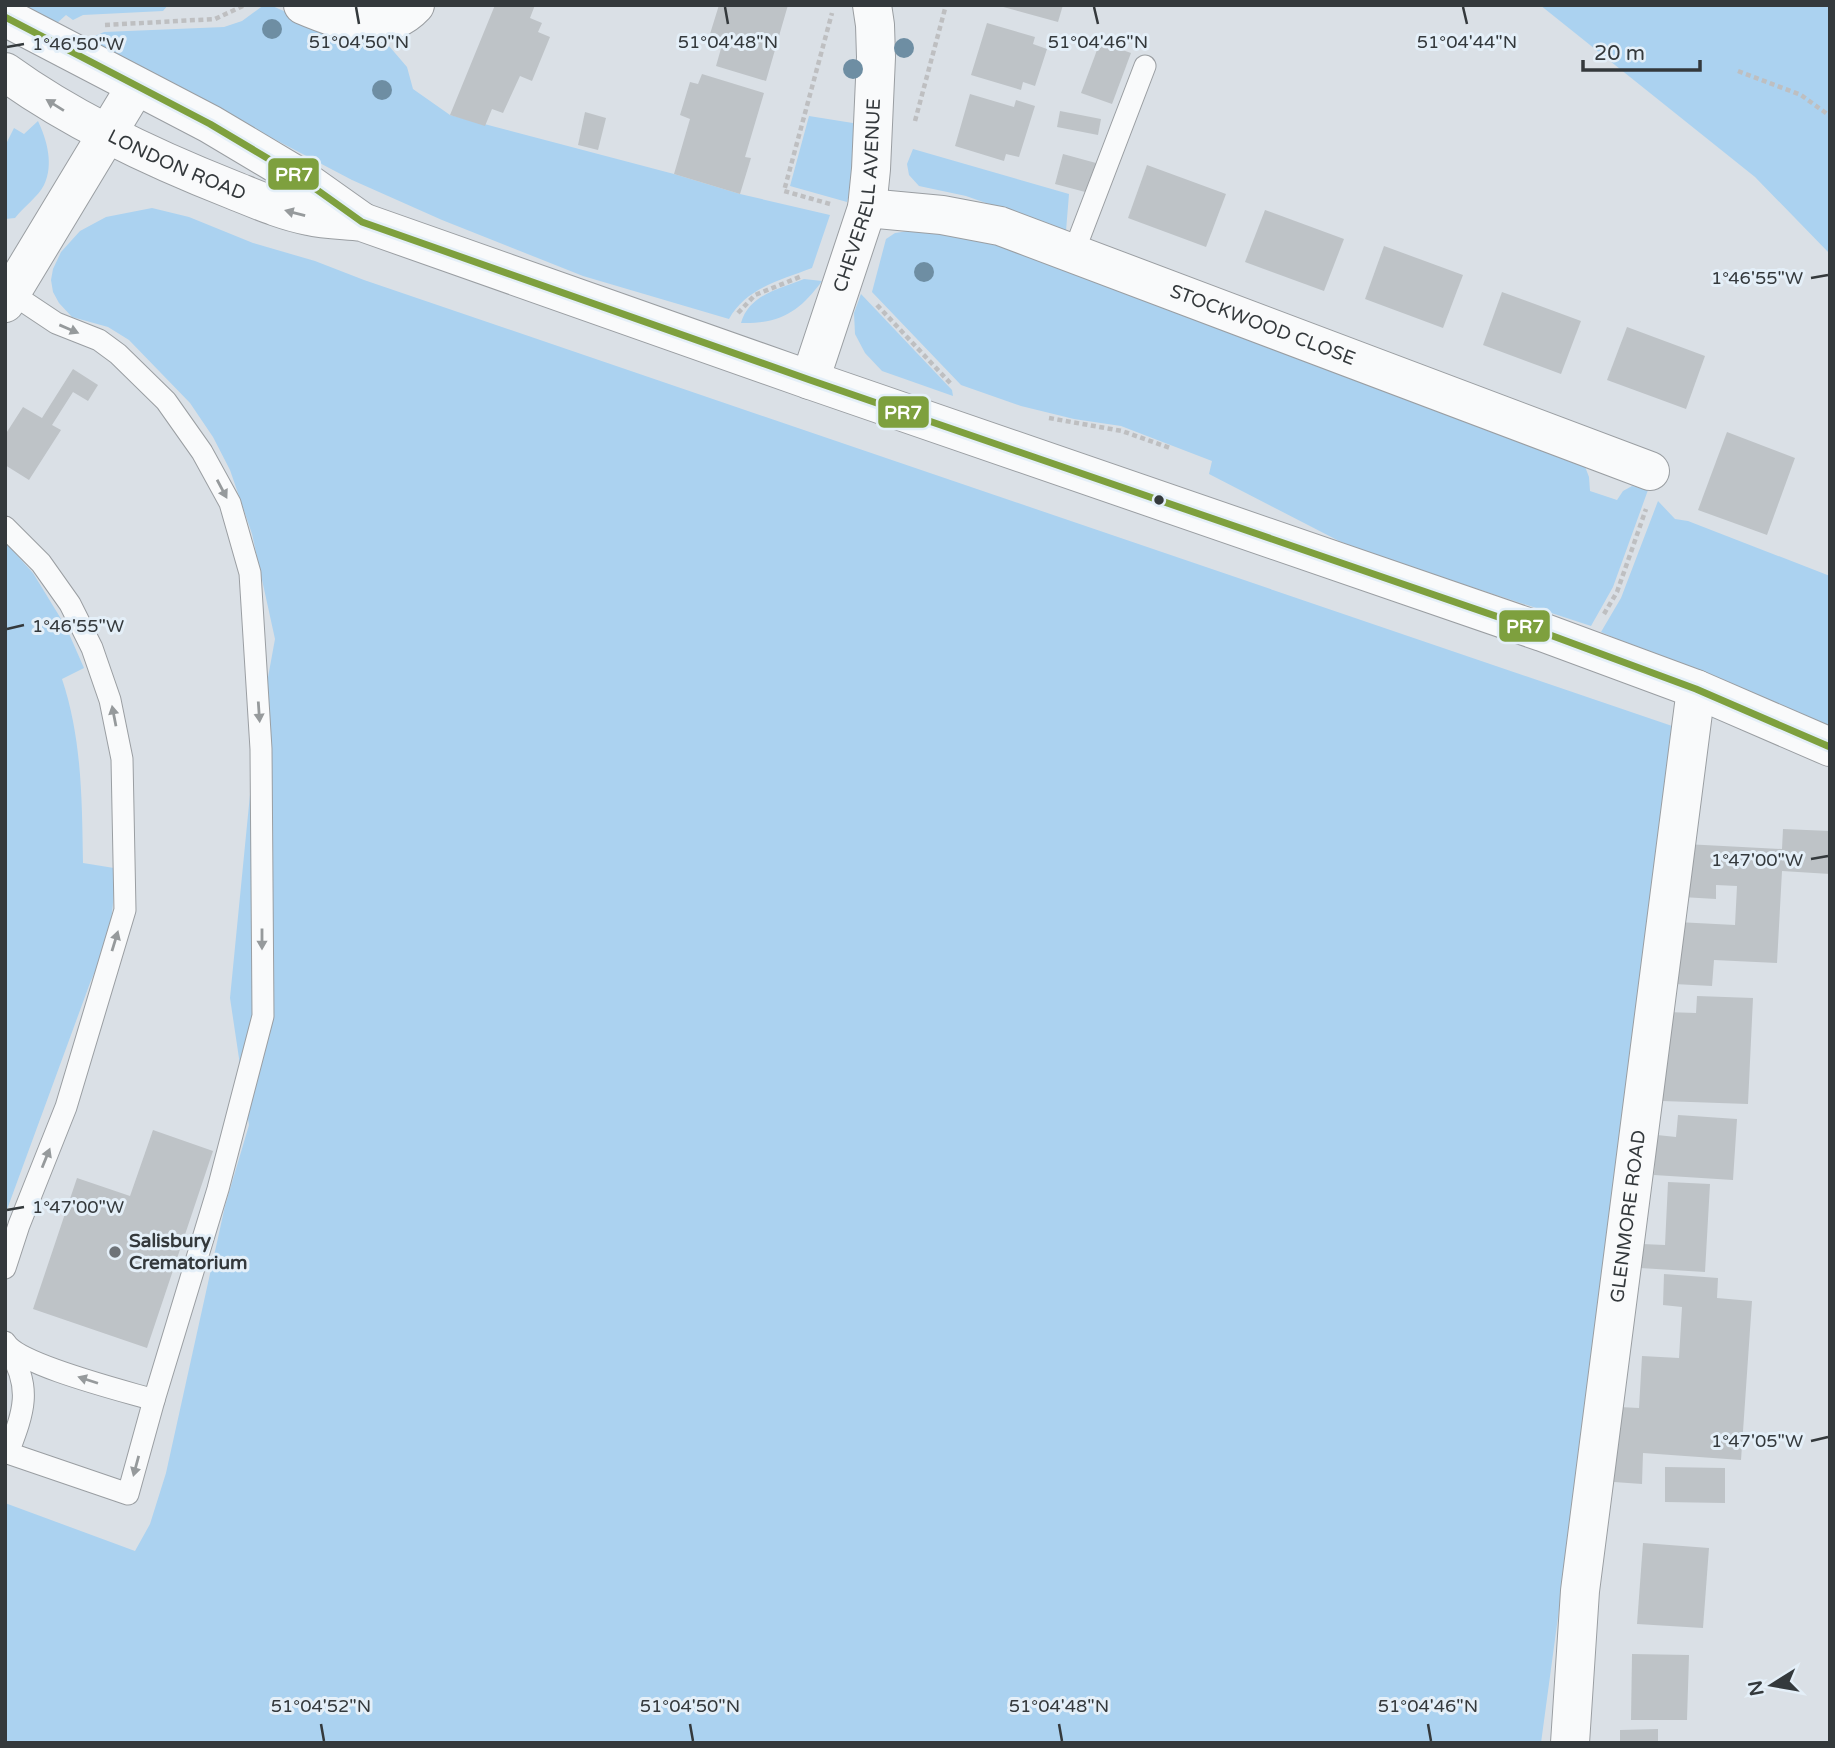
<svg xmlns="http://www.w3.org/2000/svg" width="1835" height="1748" font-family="'Varela Round',sans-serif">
<rect width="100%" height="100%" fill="#dae0e6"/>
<g fill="#abd2f0">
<polygon points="20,5 168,5 163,11 83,15 73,20 66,15 56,24"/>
<path d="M 264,5 L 270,5 L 350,40 L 383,39 L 407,67 L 413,89 L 450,115 L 674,174 L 740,194 L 830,215 L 812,268 C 781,280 746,288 729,319 L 583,276 L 442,220 L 352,180 L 90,42 L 95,36 L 104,32 L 224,27 L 242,21 Z"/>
<polygon points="1540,5 1830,5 1830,254 1755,177"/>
<polygon points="809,116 859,124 857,164 847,202 790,186"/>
<path d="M 38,121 C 47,140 54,165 44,185 C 38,197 23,207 15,218 L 5,219 L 5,146 L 14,128 L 24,134 Z"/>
<polygon points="913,149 1069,194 1066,231 966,196 919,186 909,175 907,164"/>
<polygon points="152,208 189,217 253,243 315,261 364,280 1678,728 1541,1743 5,1743 5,1503 135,1551 150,1524 166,1473 225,1206 249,1125 230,998 254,754 275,639 252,534 230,470 213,437 190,403 129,340 108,327 72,317 59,303 53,292 51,280 53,269 61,252 80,231 106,217"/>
<polygon points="915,230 983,238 1584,464 1589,477 1590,491 1617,500 1623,491 1632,486 1648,490 1613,587 1591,626 1377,556 1339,541 1209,474 1212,461 1121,426 1074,419 1021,406 961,385 872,292 886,239 895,233"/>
<path d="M 804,279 L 822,281 C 800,311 781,324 741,323 C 749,294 780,289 804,279 Z"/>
<polygon points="861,294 952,390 953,396 882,371 865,353 855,334 854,313"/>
<polygon points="1658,501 1675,519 1688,521 1830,576 1830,731 1601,632 1621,598"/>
<path d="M 5,542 L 33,573 L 66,627 L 84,668 L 62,679 C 82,739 82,800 83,863 L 114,868 C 114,917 111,938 90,983 L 5,1215 Z"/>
</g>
<g fill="#bec3c7">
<polygon points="495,5 535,5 530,18 542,23 538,32 550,37 532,81 520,76 503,113 492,109 485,126 450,115"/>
<polygon points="719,5 788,5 766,81 716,66 724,38 710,34"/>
<polygon points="996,5 1063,5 1058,22"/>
<polygon points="987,23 1035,37 1033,44 1047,49 1035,86 1023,82 1021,90 971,75"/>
<polygon points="1100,42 1131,53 1112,104 1081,93"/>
<polygon points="702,74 764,93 745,157 751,158 740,194 674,174 690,119 680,115 690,82 698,84"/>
<polygon points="970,94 1014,107 1016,100 1035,106 1019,157 1006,154 1004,161 955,146"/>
<polygon points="1060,111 1101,119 1098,135 1057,127"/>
<polygon points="585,112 606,118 598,150 578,145"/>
<polygon points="1063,154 1096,163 1089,193 1055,184"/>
<polygon points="1147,165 1226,194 1206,247 1128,218"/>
<polygon points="1265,210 1344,239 1324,291 1245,262"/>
<polygon points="1384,246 1463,275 1443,328 1365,299"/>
<polygon points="1502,292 1581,321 1561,374 1483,345"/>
<polygon points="1627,327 1705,356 1686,409 1607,380"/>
<polygon points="73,369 98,385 88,401 73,392 52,425 61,430 29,480 5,465 5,435 23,407 42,418"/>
<polygon points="1727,432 1795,458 1767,535 1698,510"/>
<polygon points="1783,829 1830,831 1830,874 1782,871 1777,963 1714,960 1712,986 1674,984 1677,922 1735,925 1737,886 1716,885 1716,899 1682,897 1685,844 1782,849"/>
<polygon points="1697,996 1753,998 1748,1104 1662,1101 1666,1012 1696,1013"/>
<polygon points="1678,1115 1737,1119 1733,1180 1654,1175 1657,1135 1676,1137"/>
<polygon points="153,1130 213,1151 147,1348 33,1309 77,1178 130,1196"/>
<polygon points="1668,1182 1710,1184 1705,1272 1640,1268 1642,1244 1665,1245"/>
<polygon points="1664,1274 1718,1278 1717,1298 1752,1301 1741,1460 1643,1453 1642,1484 1614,1482 1619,1407 1639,1408 1642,1356 1679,1358 1682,1307 1663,1305"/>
<polygon points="1665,1467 1725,1468 1725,1503 1665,1502"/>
<polygon points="1643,1543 1709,1548 1703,1628 1637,1624"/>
<polygon points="1632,1654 1689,1655 1687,1720 1631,1720"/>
<polygon points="1658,1729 1658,1743 1620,1743 1620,1730"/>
</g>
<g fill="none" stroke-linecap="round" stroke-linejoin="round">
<g stroke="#9a9ea2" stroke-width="23">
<g id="service">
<polyline points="1073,254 1145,66"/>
<polyline points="5,527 41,563 70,604 92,648 110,700 122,759 125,910 66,1107 19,1225 5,1268"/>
<path d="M 5,1342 C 18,1365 124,1391 154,1400"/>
<polyline points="5,1452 128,1494 154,1400 218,1189 263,1016 261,749 250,573 230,503 202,452 166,401 118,354 99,340 56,323 11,293"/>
<path d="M 8,1453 C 23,1413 33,1389 9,1350"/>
</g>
</g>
<g stroke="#9a9ea2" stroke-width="40">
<g id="minor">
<path d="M 303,5 C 338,20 384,38 415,5"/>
<path id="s1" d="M 867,208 L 942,215 L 1000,226 L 1650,471"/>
<polyline points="5,303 136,86"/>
<path id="s2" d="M 810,380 L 867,208 L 871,169 L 876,57 L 875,25 L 872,5"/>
<path id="s3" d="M 1570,1743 L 1580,1591 L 1696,689"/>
</g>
</g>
<g stroke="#9a9ea2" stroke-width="40">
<g id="trunk">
<polyline points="5,17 210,124 299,177 361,221"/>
<path id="s4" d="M 5,72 C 74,122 154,159 233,190 C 258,200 283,211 309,216 C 326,220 345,220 362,222 L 810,380 L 1542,632 L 1696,689 L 1830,747"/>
</g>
</g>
<g stroke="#bebfc1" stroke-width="4.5" stroke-dasharray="5 3.5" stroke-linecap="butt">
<polyline points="105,25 215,19 245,5"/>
<polyline points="1738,71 1801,95 1830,116"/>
<polyline points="915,121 946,5"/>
<polyline points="830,204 784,191 832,13"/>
<polyline points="877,305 952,385"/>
<polyline points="738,313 755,295 802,276"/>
<polyline points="1049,418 1122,431 1170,448"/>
<polyline points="1604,614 1617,592 1646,509"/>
</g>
<use href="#service" stroke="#f9fafb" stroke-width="21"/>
<use href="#minor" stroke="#f9fafb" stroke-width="38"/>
<use href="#trunk" stroke="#f9fafb" stroke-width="38"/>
<g stroke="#e4eff8" stroke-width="12">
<polyline id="bus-1" points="5,17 210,124 299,177 362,222 810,380 1542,632 1696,689 1830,747"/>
</g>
<use href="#bus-1" stroke="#7ea03e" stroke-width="7"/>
</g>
<g fill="#6e8ea3">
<circle cx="272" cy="29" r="10"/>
<circle cx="904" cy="48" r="10"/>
<circle cx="853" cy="69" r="10"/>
<circle cx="382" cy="90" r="10"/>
<circle cx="924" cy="272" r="10"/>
</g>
<defs><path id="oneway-solid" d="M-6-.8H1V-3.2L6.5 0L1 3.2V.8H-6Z" transform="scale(1.75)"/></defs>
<g fill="#969a9c">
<use href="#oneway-solid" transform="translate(55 105) rotate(-148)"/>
<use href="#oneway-solid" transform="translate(295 213) rotate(-165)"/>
<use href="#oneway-solid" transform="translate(69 329) rotate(23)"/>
<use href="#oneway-solid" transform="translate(222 489) rotate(62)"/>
<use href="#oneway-solid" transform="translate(259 712) rotate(86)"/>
<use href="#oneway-solid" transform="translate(114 716) rotate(-101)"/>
<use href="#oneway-solid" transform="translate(262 939) rotate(90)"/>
<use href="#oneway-solid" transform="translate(115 941) rotate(-73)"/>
<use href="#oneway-solid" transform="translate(46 1158) rotate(-68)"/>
<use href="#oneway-solid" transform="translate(88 1380) rotate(-162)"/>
<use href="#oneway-solid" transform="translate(136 1466) rotate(105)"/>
</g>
<path fill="none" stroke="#34393c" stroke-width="2.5" d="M 356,7 L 359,24M 725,7 L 728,24M 1094,7 L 1098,24M 1463,7 L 1467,24M 7,47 L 24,44M 1811,278 L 1828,275M 7,629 L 24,625M 1811,859 L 1828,856M 7,1210 L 24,1207M 1811,1441 L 1828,1437M 321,1724 L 324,1741M 690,1724 L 693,1741M 1059,1724 L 1062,1741M 1428,1724 L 1431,1741"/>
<circle fill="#34393c" stroke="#e4eff8" stroke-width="2.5" cx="1159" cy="500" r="6"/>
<circle fill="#6e7378" stroke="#e4eff8" stroke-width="2.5" cx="115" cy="1252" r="7"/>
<g text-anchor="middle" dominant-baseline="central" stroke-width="6" stroke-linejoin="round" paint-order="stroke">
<g font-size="19" fill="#34393c" stroke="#e4eff8">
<text stroke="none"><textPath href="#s4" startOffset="196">LONDON ROAD</textPath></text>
<text stroke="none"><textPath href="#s2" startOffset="192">CHEVERELL AVENUE</textPath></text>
<text stroke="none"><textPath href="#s1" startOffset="415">STOCKWOOD CLOSE</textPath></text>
<text stroke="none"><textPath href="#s3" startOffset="530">GLENMORE ROAD</textPath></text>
</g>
<g font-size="19" font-weight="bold" fill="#34393c" stroke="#e4eff8" text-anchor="start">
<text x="129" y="1241">Salisbury<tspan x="129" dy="22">Crematorium</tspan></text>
</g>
</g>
<g font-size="18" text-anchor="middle" fill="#34393c" stroke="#e4eff8" stroke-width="6" stroke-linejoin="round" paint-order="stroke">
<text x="359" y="48">51°04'50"N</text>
<text x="728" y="48">51°04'48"N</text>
<text x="1098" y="48">51°04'46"N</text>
<text x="1467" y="48">51°04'44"N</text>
<text x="78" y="50">1°46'50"W</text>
<text x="1757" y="284">1°46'55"W</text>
<text x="78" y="632">1°46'55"W</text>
<text x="1757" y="866">1°47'00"W</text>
<text x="78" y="1213">1°47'00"W</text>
<text x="1757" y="1447">1°47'05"W</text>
<text x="321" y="1712">51°04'52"N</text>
<text x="690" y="1712">51°04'50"N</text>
<text x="1059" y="1712">51°04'48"N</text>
<text x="1428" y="1712">51°04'46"N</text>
</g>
<g stroke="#e4eff8" stroke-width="2.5">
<rect x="267" y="157" width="53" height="34" rx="7" fill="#7ea03e"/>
<rect x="877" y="395" width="53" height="34" rx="7" fill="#7ea03e"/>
<rect x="1498" y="609" width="53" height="34" rx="7" fill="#7ea03e"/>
</g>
<g font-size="19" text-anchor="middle" font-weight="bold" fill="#fff">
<text x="294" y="181">PR7</text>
<text x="903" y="419">PR7</text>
<text x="1525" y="633">PR7</text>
</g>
<rect width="1835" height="1748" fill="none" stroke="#34393c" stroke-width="14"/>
<g transform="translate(1772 1685) rotate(259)" stroke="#e4eff8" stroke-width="5" paint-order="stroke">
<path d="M0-5L12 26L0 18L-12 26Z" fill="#34393c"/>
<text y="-10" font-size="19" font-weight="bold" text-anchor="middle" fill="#34393c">N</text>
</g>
<path d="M1583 60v10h117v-10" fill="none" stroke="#34393c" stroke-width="3.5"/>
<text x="1594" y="60" font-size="21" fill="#34393c" stroke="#e4eff8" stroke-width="5" paint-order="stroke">20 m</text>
</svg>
